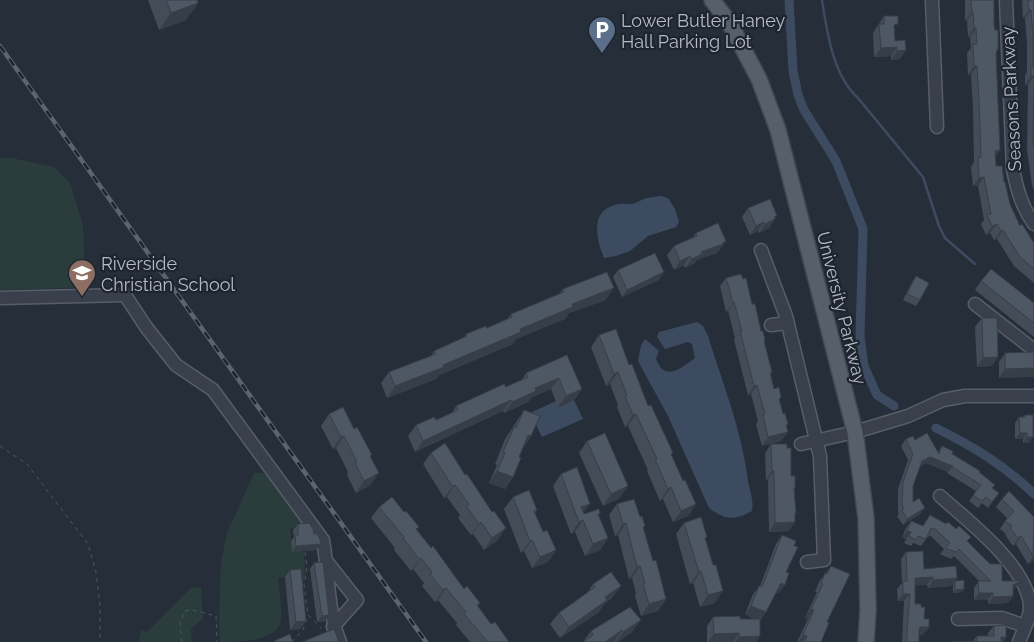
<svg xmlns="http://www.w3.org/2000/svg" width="1034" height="642" font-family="Raleway,sans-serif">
<rect width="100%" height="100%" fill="#262e3a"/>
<g fill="#2b3c3d">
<polygon points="0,158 12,158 54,167 70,183 83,225 85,275 73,288 0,290"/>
<path d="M 254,473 L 266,473 L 305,523 L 290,529 L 292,552 L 303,551 C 306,561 305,571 304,581 L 302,582 L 296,575 L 278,578 C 279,590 282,604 281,617 C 281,642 240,642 220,642 L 219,620 L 221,562 L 227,533 Z"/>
<polygon points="201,587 203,618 191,629 192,642 139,642 141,630 147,632 191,588"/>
</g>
<g fill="#3d4b61">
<path d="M 661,196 L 668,198 L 675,209 L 679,222 L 676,227 L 648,236 L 630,251 L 616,256 L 604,258 C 596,238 589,209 619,204 C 624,203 630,205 635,203 C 636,203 641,200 642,200 C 648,197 655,197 661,196 Z"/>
<path d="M 697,322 L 703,326 L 708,336 C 723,384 742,431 748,481 C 750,492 754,500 752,511 C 734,521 725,520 709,508 L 668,416 L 638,361 L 641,346 L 645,339 L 659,351 L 656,359 C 665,382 680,369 695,358 L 692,344 L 688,342 L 665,349 L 657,337 L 659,332 Z"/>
<polygon points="574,400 583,419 542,437 530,413 556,401 559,407"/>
</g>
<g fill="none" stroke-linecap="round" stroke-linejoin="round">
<path stroke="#3d4b61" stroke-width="2.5" d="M 822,0 C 827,32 833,76 858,98 L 923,177 L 939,226 L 945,238 L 975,264"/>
<g stroke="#3d4b61" stroke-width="9">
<polyline points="789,0 793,71 798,95 804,110 836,161 863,229 860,336 864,366 877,395 894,406"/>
<path d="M 936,428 C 974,447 1004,465 1034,494"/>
</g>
<g stroke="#575e68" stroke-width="15">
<g id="minor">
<polyline points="932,0 937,127"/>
<path d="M 1006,0 L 1013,169 C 1017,190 1022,207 1034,224"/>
<polyline points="761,250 786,316 820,456 824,560 807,562"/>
<path d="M 0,298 L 125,295 L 146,327 L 176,365 L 213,390 L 323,540 C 329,574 327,611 340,642"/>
<polyline points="975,304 1034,350"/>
<polyline points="771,325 787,323"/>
<polyline points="801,444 855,432 908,416 943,400 965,396 1034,396"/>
<path d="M 940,496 C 968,521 1026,565 1030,605 C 1031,617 1023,631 1019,642"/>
<polyline points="327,562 357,600 333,627"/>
<polyline points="958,619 1002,618 1025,626"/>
</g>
</g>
<g stroke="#424953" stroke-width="18">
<polyline id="major" points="712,0 729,22 759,79 778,130 855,432 866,518 868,610 866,642"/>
</g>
<g stroke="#49595c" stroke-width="1" stroke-dasharray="4 4" stroke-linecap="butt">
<polyline points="0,446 27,464 88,544 96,572 100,606 100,642"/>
<polyline points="305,552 307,567 304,585 308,615 321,628"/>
<polyline points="182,642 180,623 185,611 192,610 216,616 217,642"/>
<polyline points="292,642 303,630 308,616"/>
</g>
<use href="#minor" stroke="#39404b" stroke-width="12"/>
<use href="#major" stroke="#575f6a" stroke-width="15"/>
<g stroke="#5c6471" stroke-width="4.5">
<polyline id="rail" points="0,46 426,642"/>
</g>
<use href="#rail" stroke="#1e252f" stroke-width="2.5" stroke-dasharray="8" stroke-linecap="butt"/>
</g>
<g fill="#434c57">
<polygon points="148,0 197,0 198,3 186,20 159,30"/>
<polygon points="965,0 994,0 994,26 998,49 996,54 1000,150 995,157 996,166 1004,182 1010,204 1020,226 1034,243 1034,283 1014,266 997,239 994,240 990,233 986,235 981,224 984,220 978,186 973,186 971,167 974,162 973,108 971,75 968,75 967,53 971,48 970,37 968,37 967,21 965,21"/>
<polygon points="1022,0 1034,0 1034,190 1032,185 1027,150 1028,85 1025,85 1025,75 1027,72 1027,44 1025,18 1023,18"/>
<polygon points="884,16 895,29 895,41 900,59 891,60 891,56 874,57 873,33"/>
<polygon points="748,208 777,216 769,228 759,233 758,231 750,235 742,217"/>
<polygon points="696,233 726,241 717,253 697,260 695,263 685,268 684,265 674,270 667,255 674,246 693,237"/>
<polygon points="618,270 659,280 622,297 613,277"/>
<polygon points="916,276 920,300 916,306 903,300 912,282"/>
<polygon points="726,278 743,279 761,331 765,341 764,343 772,372 771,374 774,389 780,401 783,414 788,424 786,427 788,432 781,441 762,446 756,424 758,421 751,394 748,395 734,340 735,338 728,311 726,312 720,286"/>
<polygon points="981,281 1034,303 1034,337 975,290"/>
<polygon points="563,289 606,300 569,313 565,319 516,339 513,344 439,375 436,379 387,398 381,383 389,372 431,356 434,351 464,338 466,334 487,328 507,319 511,314 559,294"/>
<polygon points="982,318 992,366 977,367 975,327"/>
<polygon points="599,335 629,365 648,406 673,453 671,455 683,481 696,504 688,516 673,522 663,499 660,501 647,471 648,470 628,426 625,427 617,407 618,405 610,384 606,386 591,347"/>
<polygon points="1034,352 999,378 999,362 1005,353"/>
<polygon points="567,355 582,389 574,400 558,407 551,389 532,397 528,402 504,413 503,411 415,452 408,436 416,425 436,420 452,413 456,406 522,380 526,373"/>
<polygon points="524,410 531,436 523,448 519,457 513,477 505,489 489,483 497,465 495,464 505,439"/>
<polygon points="329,414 354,429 371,457 371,485 356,493 347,475 348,472 336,448 333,449 321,426"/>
<polygon points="1025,415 1029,443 1023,443 1023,439 1015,439 1015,423 1019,417 1023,417"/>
<polygon points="906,439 915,440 938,452 942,446 979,472 993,488 999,493 988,508 982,503 978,508 969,501 976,491 947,473 948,472 926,463 920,466 913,486 913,502 920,514 903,525 897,516 899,514 898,512 898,489 908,460 901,446"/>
<polygon points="587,441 620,498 603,506 579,453"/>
<polygon points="771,444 787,448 791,476 795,488 794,490 789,531 769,532 768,480 766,480 765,453"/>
<polygon points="431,453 498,540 484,550 473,534 471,535 458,518 460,515 447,497 444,498 423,464"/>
<polygon points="561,474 584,514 599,516 608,538 600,550 585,556 575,532 571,534 553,486"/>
<polygon points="513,497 537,510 535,513 543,532 556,550 548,562 532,568 524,551 521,553 504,509"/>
<polygon points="1002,499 1034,517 1034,560 1028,564 1016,544 1013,546 1005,535 1006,534 1000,529 1007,518 996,507"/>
<polygon points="617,504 640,517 645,526 643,529 653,561 666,599 658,611 641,616 635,596 636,594 632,578 629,579 618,535 615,536 609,515"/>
<polygon points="379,507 417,530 464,589 480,603 477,607 491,624 509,642 470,642 456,625 457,623 438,600 435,602 422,586 424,583 413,569 411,571 394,550 395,548 371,518"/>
<polygon points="930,515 968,541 1002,581 1021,581 1016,587 1013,589 1013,596 1008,603 988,604 988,600 974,600 974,588 979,581 954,556 951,559 940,554 944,549 930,535 929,537 928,536 921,546 913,543 911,546 904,543 906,539 902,537 906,528 911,521 923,526"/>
<polygon points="684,523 705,540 715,603 700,607 693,583 690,584 676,534"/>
<polygon points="298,524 314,534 321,544 316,550 292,552 291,541 294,537 293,530"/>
<polygon points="782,535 794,546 786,572 785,585 778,593 776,593 766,612 760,621 760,636 756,642 707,642 707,626 713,617 740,619 754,619 745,614 753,594 760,586 776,544"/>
<polygon points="906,552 924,569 957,578 951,586 928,588 927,585 915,585 915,604 921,607 924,619 929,627 923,635 919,635 919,642 902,642 904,601 898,601 897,589 902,583 901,559"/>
<polygon points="314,563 329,615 325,621 317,622 310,569"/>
<polygon points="831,566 827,622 821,642 797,642 808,619 805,618 817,592 815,592 819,582"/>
<polygon points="290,570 301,629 290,630 285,577"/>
<polygon points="955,581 964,589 962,592 953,593 953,584"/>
<polygon points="593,584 612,598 604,604 599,612 560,638 550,624 559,613 588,592"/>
<polygon points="630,607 632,632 618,642 583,642 591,631"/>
<polygon points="994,626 1006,637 1003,642 952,642 973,641 977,636 988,636 988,633"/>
</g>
<g fill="#373e47">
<polygon points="198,3 186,20 159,30 171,13"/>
<polygon points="1029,10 1031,10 1025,18 1023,18"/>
<polygon points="972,12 973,12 967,21 965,21"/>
<polygon points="974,28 976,28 970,37 968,37"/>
<polygon points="897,47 891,56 874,57 881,48"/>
<polygon points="906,50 900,59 891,60 897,51"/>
<polygon points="974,66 977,66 971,75 968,75"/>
<polygon points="1031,76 1034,76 1028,85 1025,85"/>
<polygon points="1000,150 993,159 995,151"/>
<polygon points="984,177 978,186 973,186 979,178"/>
<polygon points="777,216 769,228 759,233 765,224"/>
<polygon points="764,222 758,231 750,235 756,226"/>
<polygon points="997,224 990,233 986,235 992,226"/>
<polygon points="1003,230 997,239 994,240 1001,231"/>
<polygon points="726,241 717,253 697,260 695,263 685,268 692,259 701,252"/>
<polygon points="690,256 684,265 674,270 680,261"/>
<polygon points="664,272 659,280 622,297 627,290"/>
<polygon points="614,288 606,300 569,313 565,319 516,339 513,344 439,375 436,379 387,398 395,386 520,329 572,304"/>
<polygon points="734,302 728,311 726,312 733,303"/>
<polygon points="998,357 992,366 977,367 983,358"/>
<polygon points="1034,368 1034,377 999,378 1005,369"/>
<polygon points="618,372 610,384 606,386 614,374"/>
<polygon points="559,378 551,389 532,397 528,402 504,413 512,402 535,388"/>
<polygon points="757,385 751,394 748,395 754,386"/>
<polygon points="582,389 574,400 558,407 566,396"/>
<polygon points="511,400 503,411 415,452 423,441"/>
<polygon points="636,414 628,426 625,427 633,415"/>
<polygon points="788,424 782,433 788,432 781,441 762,446 768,437 786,425"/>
<polygon points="1020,433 1027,433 1023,439 1015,439"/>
<polygon points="528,435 531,436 523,448"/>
<polygon points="344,436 336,448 333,449 341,437"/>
<polygon points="1027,437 1033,437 1029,443 1023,443"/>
<polygon points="930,457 953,466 948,472 926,463 917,468 922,461"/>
<polygon points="497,471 513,477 505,489 489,483"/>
<polygon points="772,471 774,471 768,480 766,480"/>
<polygon points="379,473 371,485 356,493 364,481"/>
<polygon points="455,485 447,497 444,498 453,487"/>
<polygon points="628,486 620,498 603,506 611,494"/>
<polygon points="671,487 663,499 660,501 668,489"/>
<polygon points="590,504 582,515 581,507"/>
<polygon points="696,504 688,516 673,522 681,511"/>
<polygon points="925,508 920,514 903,525 907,519"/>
<polygon points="583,520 575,532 571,534 579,522"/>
<polygon points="481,522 473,534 471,535 479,524"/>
<polygon points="795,522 789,531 769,532 775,523"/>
<polygon points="626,523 618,535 615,536 623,524"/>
<polygon points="506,528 498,540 484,550 492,538"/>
<polygon points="907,531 911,532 906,539 902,537"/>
<polygon points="1021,536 1016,544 1013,546 1018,538"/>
<polygon points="608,538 600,550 585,556 593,544"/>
<polygon points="532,540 524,551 521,553 530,541"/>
<polygon points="321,544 316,550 292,552 296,546"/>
<polygon points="556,550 548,562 532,568 540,557"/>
<polygon points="1034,555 1034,560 1028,564"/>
<polygon points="421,558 413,569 411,571 419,559"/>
<polygon points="640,566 632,578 629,579 637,567"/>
<polygon points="701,571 693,583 690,584 699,572"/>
<polygon points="933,577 927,585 910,586 915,578"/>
<polygon points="957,578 951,586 928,588 933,580"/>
<polygon points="1021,581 1016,587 1008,592 1013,585"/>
<polygon points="781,583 785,585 778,593 775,592"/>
<polygon points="621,586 612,598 604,604 599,612 560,638 569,627 605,597"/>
<polygon points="446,588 438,600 435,602 443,590"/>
<polygon points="964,589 962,592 953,593 955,590"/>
<polygon points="723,591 715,603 700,607 708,595"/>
<polygon points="979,593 993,593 988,600 974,600"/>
<polygon points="903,594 910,594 904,601 898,601"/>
<polygon points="1013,596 1008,603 988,604 993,597"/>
<polygon points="666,599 658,611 641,616 649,604"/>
<polygon points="751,606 766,612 760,621 745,614"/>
<polygon points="811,609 814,610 808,619 805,618"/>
<polygon points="329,615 325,621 317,622 322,616"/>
<polygon points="641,620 632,632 618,642 616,642 623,632"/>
<polygon points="306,621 301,629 290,630 296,622"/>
<polygon points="920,627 929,627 923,635 915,635"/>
<polygon points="622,630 614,642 605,642"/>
<polygon points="739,633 733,642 708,642 714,634"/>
<polygon points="803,635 807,636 802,642 798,642"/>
<polygon points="760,636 756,642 735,642 739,637"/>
<polygon points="1001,637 1006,637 1003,642 997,642"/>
</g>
<g fill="#4e5865" stroke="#373e47">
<polygon points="166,0 197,0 198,3 171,13"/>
<polygon points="971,0 994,0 994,26 995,30 998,30 998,49 997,50 996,54 1000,150 995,151 996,166 1002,166 1004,182 1005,182 1010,204 1020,226 1022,224 1034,243 1034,269 1020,257 1003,230 1001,231 997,224 992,226 987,215 991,214 984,177 979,178 978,158 981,157 979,99 977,66 974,66 973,44 977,44 976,28 974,28 973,12 972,12"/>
<polygon points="1028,0 1034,0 1034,76 1031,76 1031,67 1033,67 1033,36 1031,10 1029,10"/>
<polygon points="884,16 898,16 898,24 894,25 895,41 905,40 906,50 897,51 897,47 881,48 879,24 884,24"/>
<polygon points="1034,87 1034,147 1033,141"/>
<polygon points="770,199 777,216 774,217 775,219 765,224 764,222 756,226 748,208"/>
<polygon points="718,223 726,241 722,243 723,244 701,252 702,254 692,259 690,256 680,261 674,246 697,236 696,233"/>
<polygon points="655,253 664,272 627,290 618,270"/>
<polygon points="991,269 1034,303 1034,323 981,281"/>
<polygon points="607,272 614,288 572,304 573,307 520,329 521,332 443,365 444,367 395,386 389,372 436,354 434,351 467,336 466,334 486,326 487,328 512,317 511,314 564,292 563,289"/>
<polygon points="741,274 743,279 746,278 752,304 755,304 761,331 763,331 765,341 764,341 772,372 770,373 774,389 779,387 781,398 779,399 783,414 785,413 788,424 786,425 788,432 768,437 763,415 765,414 757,385 754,386 740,331 742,331 734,302 733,303 726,278"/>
<polygon points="916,276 929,283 920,300 907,294"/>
<polygon points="982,318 997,318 998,357 983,358"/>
<polygon points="616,329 629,365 632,364 648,406 651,405 673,453 671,454 683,481 685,480 696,504 681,511 671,487 668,489 655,459 657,459 636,414 633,415 625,396 627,395 618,372 614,374 599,335"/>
<polygon points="1034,352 1034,368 1005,369 1005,353"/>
<polygon points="567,355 582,389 566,396 559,378 535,388 536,391 512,402 511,400 423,441 416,425 434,417 436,420 458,410 456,406 504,384 506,387 528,377 526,373"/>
<polygon points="343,407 354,429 357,427 372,455 370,456 379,473 364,481 355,463 357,462 344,436 341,437 329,414"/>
<polygon points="524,410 540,416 531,436 528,435 519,457 521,458 513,477 497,471 505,453 503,452 514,427 516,428"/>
<polygon points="1025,415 1033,415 1033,437 1027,437 1027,433 1020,433 1019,417 1025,417"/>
<polygon points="605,433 628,486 611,494 587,441"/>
<polygon points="927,433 939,454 942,446 953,451 952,454 980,471 979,472 995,485 992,488 999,493 992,502 986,497 982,501 973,495 981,485 952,467 953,466 930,457 922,461 913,486 913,502 919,498 925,508 907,519 902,510 904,508 902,505 903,482 913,454 906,439 913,436 915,440"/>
<polygon points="445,443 465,475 467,474 492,512 494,511 506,528 492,538 481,522 479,524 466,506 469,504 455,485 453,487 431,453"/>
<polygon points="771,444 787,444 787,448 791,448 791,476 795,476 795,488 794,488 796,513 795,513 795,522 775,523 774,471 772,471"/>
<polygon points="577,467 590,504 581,507 584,514 599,509 600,514 598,514 608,538 593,544 583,520 579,522 561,474"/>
<polygon points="529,490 537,510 534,511 543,532 547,530 556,550 540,557 532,540 530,541 513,497"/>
<polygon points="1009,491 1034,517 1033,556 1021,536 1018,538 1010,528 1012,526 1005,521 1014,511 1002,499"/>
<polygon points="392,497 404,512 406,511 419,527 416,529 431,548 433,546 464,589 467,586 480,603 477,605 491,624 495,622 509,642 488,642 464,614 466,612 446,588 443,590 430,574 432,572 421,558 419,559 403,538 404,537 379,507"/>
<polygon points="634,499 640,517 642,516 645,526 643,527 653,561 656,560 666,599 649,604 643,584 645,583 640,566 637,567 626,523 623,524 617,504"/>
<polygon points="930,515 946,524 948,522 956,529 959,526 971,537 967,541 990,564 1002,564 1002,581 1021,581 1013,585 1013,596 993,597 993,593 979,593 978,581 991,581 959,549 956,552 945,548 950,543 934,528 933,530 931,528 926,539 918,536 916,540 909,536 911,532 907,531 911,521 923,526"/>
<polygon points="701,517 707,537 705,538 713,565 716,565 723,591 708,595 701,571 699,572 684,523"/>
<polygon points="309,523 313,529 314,534 317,534 319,537 321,544 296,546 295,535 298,535 298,524"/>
<polygon points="782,535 796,541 794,546 798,547 786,572 789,573 785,585 781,583 766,612 751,606 759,586 762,587"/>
<polygon points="923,551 924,569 956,566 957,578 933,580 933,577 915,578 915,604 921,604 921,607 925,607 924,619 929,619 929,627 920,627 919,630 919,642 907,642 907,629 910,594 903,594 903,581 907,581 906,552"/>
<polygon points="323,562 329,615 322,616 314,563"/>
<polygon points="831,566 850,574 827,622 829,623 821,642 807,642 805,641 807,636 803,635 814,610 811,609 823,584 821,583 825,573 827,574"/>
<polygon points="301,569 306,621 296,622 290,570"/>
<polygon points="611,572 621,586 605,597 607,600 569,627 559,613 595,587 593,584"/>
<polygon points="964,580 964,589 955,590 955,581"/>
<polygon points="630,607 641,620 623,632 622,630 605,642 583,642 593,635 591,631"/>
<polygon points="740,616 740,619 760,619 760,636 739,637 739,633 714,634 713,617"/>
<polygon points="1006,625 1006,637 1001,637 1001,642 953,642 977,641 977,636 994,636 994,626"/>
<polygon points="334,629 339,642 302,642"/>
<polygon points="290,634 293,642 275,642 274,641"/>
</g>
<defs>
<g id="parking-pin" transform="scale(1.4375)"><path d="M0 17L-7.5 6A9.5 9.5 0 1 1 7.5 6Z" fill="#5c6f8a" stroke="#1e252f"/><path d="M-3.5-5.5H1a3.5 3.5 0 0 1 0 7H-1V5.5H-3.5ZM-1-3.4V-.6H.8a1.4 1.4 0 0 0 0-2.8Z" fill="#fff"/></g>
<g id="school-pin" transform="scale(1.4375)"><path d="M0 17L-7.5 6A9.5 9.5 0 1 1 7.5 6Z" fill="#8d6e63" stroke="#1e252f"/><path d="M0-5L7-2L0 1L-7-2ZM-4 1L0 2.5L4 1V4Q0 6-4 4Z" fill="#fff"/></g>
</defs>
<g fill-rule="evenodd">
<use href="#parking-pin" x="602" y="30"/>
<use href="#school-pin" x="82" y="273"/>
</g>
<g text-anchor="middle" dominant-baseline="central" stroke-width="4.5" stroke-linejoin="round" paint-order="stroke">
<g font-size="18" fill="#b5bbc6" stroke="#1e252f" text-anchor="start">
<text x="621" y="20">Lower Butler Haney<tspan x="621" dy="21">Hall Parking Lot</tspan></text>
<text x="101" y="263">Riverside<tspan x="101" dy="21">Christian School</tspan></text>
</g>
<g font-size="18" fill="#b5bbc6" stroke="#1e252f">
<text transform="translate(1011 99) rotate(-93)">Seasons Parkway</text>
<text transform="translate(842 308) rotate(76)">University Parkway</text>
</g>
</g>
</svg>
